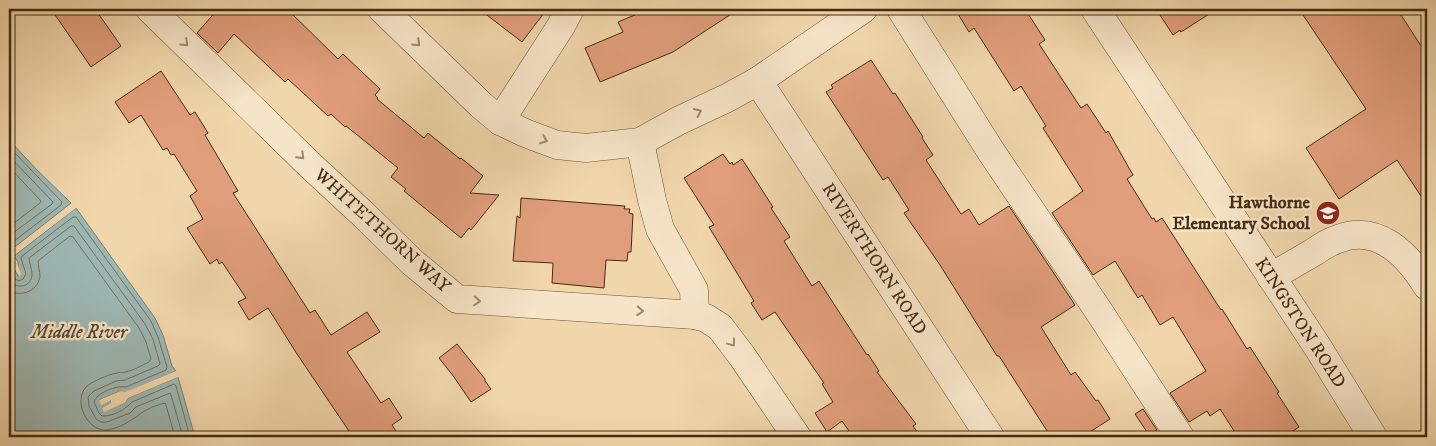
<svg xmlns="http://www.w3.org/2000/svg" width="1436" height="446" font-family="'IM FELL DW Pica',serif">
<rect width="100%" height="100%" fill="#f1d6ab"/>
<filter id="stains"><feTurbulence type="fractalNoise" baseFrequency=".004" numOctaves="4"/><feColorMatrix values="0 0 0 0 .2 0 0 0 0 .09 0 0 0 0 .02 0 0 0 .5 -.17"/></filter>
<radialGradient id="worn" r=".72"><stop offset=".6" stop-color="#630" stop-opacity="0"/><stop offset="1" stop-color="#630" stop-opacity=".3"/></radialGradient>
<g fill="#9eb7b3" stroke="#7a8072">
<polygon points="9,140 37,170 71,203 11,250 9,247"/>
<polygon points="76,208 155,318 163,335 172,366 176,371 125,393 120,391 99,400 110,400 112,403 102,408 104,411 125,403 128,398 178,377 195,437 9,437 9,259 18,276 18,262 14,256"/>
</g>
<g fill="#f1d6ab">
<polygon points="74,206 76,208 14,255 21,274 19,276 9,259 9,256 11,257 17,268 12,256 12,254"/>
<polygon points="176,371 177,373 126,395 121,394 112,397 114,403 109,407 123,401 127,396 177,374 178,377 128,398 125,403 104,412 102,408 111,403 111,400 101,405 99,400 121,391 125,392"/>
</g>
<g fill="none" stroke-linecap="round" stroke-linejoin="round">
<g stroke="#717262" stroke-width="1">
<polyline points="9,147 62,202 61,205 9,245"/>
<polyline points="9,156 53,202 52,204 9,236"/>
<polyline points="9,167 41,201 40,203 9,227"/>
<path d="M 9,269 L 15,279 L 19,281 L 23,279 L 26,274 L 21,258 L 22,256 L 73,217 L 76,217 L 151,321 L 158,337 L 167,367 L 166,370 L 126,387 C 117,385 96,393 94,402 L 99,413 L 102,416 C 112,417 126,409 132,402 L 174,384 L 176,386 L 190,437"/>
<path d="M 9,281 C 17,290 32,287 32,274 C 32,268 29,263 29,258 L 71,226 L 74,226 L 145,324 L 153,339 L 160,364 L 158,366 L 125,380 L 116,381 L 94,391 L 88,397 L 89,406 L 96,419 L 101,422 L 107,422 L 130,413 L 136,407 L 170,393 L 171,395 L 183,437"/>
<path d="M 9,291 C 21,297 37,292 40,277 C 40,271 38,266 38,261 L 70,236 L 73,237 L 139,328 L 146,342 L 151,359 L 149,362 C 142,365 133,371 125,372 C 122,373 119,372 117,373 C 109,374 91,382 86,387 C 73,401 87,431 106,430 C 118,429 131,421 140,414 C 146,409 157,405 165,403 L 166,405 L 175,437"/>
</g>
</g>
<g fill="#e19e7c" stroke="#442d11">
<polygon points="51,9 95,9 121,46 91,67"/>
<polygon points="218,9 287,9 338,59 343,54 380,89 375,95 378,98 377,99 424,138 428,133 460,159 461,158 483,176 470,193 499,195 471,230 469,228 461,238 404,191 406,189 391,177 398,168 346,126 345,127 331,114 328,116 288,79 285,82 234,34 218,53 197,33"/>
<polygon points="479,9 547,9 522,42"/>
<polygon points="649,9 739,9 673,52 600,82 585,48 623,32 618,22"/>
<polygon points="955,9 1025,9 1045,40 1039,44 1081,108 1087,104 1106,133 1108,131 1133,175 1127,179 1152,219 1154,218 1156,222 1162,218 1221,310 1222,309 1247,349 1250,347 1279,392 1277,393 1299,427 1284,437 1238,437 1220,409 1210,416 1207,411 1189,422 1170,393 1206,371 1173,317 1160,325 1142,295 1138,298 1115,261 1093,275 1052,213 1083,191 1043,128 1046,126 1021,86 1014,91 974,28 969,32"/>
<polygon points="1156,9 1217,9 1181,32 1180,30 1173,35"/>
<polygon points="1299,9 1397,9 1427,55 1427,205 1397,160 1339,199 1306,148 1366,109"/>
<polygon points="871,60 893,94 895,93 923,137 922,138 933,155 926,160 961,214 969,209 979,225 1009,206 1075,305 1041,327 1071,375 1075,372 1096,401 1098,400 1110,419 1082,437 1051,437 999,356 997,356 940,265 904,213 909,210 888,177 883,180 826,92 833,88 831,85"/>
<polygon points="161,71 190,115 195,112 208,133 205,135 238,191 233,193 310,313 315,310 331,335 367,312 380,332 347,352 381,403 389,398 402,418 392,425 400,437 353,437 297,354 268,308 249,320 238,302 246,298 222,262 219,264 217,259 210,264 187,228 203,219 190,196 197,191 174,154 171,155 167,148 163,150 141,115 129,123 115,102"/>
<polygon points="723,154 730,164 732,162 733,165 742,159 773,207 771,208 790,237 784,241 812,286 819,281 867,355 868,354 879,371 877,372 916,424 913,426 921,437 853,437 842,421 827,432 815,413 833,402 822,384 824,383 775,312 762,320 751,303 754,301 709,227 714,225 684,178"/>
<polygon points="521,198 625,206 624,209 630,209 629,213 633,214 631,252 628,252 627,261 606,260 604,288 552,283 553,263 513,261 517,216 520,218"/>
<polygon points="457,344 485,379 485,381 491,389 471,402 454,377 439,358"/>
<polygon points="1143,409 1157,430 1149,435 1135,414"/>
</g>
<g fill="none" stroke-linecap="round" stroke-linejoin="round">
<g stroke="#6f5738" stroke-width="29">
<g id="minor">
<polyline points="150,9 311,166 364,215 412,262 457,299 695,315 706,318 720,327 742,356 797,437"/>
<polyline points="382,9 481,105 500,121 525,133 557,145 586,148 640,142 678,121 727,98 758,81 863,9"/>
<polyline points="901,9 992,153 1100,313 1180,437"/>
<polyline points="1095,9 1317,346 1373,437"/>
<polyline points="758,81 990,437"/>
<polyline points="500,121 561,26 570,9"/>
<polyline points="640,142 652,200 660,229 694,290 695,315"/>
<path d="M 1271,277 C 1285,269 1300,260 1314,252 C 1321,247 1329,242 1338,239 C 1378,223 1408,255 1427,286"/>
</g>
</g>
<use href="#minor" stroke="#f6e4c8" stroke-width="28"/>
</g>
<defs><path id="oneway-chevron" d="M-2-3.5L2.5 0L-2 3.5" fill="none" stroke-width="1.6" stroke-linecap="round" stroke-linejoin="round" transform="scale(1.25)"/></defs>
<g stroke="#9d886c">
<use href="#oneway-chevron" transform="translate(185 43) rotate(44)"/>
<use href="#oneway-chevron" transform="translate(417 43) rotate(44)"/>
<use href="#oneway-chevron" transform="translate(698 112) rotate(-25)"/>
<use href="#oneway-chevron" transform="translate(544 140) rotate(21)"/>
<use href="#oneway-chevron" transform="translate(301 156) rotate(45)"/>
<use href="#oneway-chevron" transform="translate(477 301) rotate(4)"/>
<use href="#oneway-chevron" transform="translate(640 311) rotate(4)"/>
<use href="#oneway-chevron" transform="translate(732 343) rotate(53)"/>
</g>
<defs>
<g id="school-disc" transform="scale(1.25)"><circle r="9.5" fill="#8f2418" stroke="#f6e4c8"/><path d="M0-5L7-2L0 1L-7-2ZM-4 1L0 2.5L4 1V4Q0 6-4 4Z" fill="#fff"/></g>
</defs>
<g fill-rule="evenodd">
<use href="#school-disc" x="1328" y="213"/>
</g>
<g text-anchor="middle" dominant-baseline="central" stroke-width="5" stroke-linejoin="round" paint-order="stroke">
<g font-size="18" font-weight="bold" fill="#442d11" stroke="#f6e4c8" text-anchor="end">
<text x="1310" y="203">Hawthorne<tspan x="1310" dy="21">Elementary School</tspan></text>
</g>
<g font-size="18" fill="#442d11" stroke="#f6e4c8">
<text transform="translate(382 231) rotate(42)">WHITETHORN WAY</text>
<text transform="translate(874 259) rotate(57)">RIVERTHORN ROAD</text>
<text transform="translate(1300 323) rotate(57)">KINGSTON ROAD</text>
</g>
<g font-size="19" font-style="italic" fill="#564931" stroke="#f6e4c8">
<text x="79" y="332">Middle River</text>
</g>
</g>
<rect width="1436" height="446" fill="none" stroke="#f1d6ab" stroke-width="30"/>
<rect x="10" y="10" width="1416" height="426" fill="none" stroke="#442d11" stroke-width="2.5"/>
<rect x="15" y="15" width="1406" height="416" fill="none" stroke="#442d11"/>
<rect width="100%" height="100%" filter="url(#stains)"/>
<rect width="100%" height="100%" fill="url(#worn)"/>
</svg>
